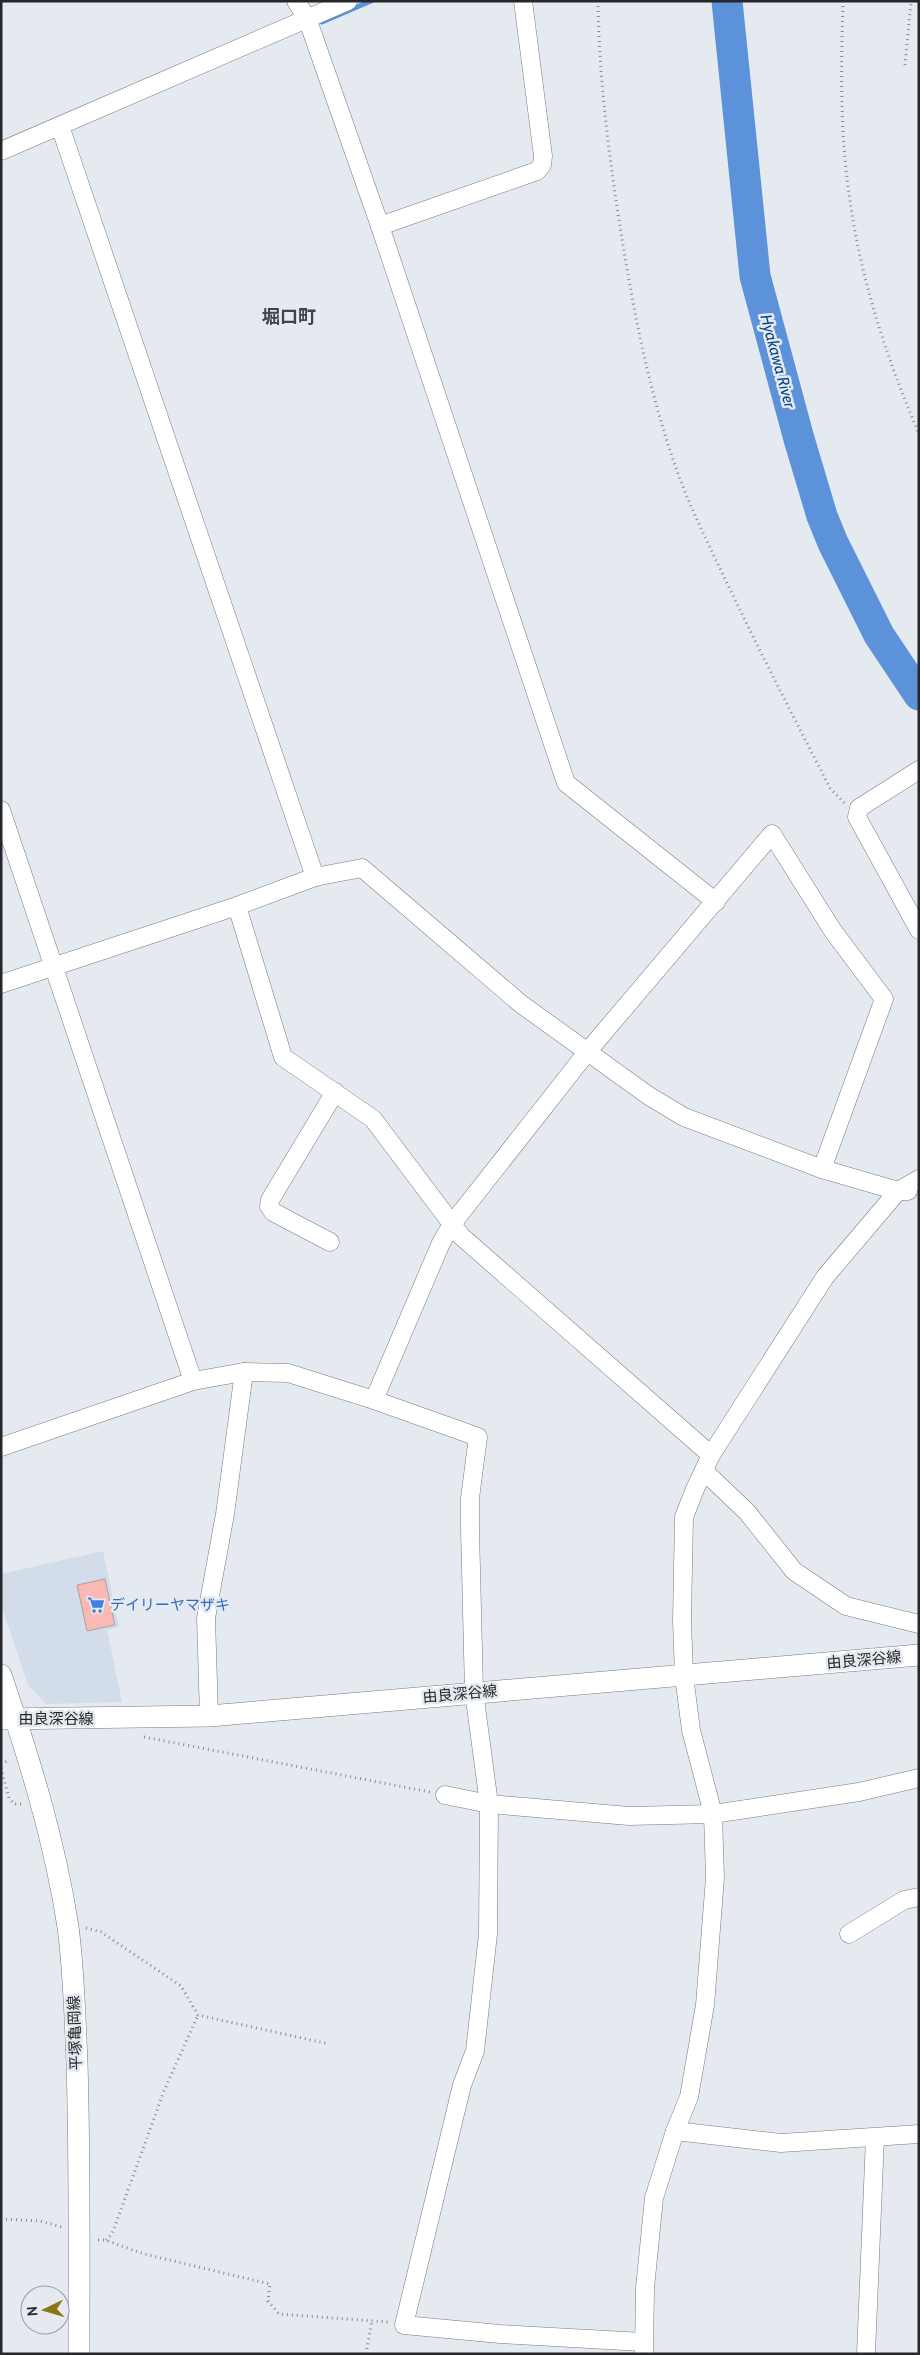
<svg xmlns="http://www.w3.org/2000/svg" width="920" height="2355" font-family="Cabin,'Noto Sans JP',sans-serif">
<rect width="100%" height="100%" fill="#e4eaf0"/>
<polygon fill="#d2dde9" points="103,1551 119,1627 107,1630 122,1702 46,1704 28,1685 1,1604 1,1574"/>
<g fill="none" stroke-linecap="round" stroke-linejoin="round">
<polyline stroke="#5b92da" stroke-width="5" points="322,22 371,1"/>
<polyline stroke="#5b92da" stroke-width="31" points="727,1 755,276 799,439 822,516 833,543 879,635 919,695"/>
</g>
<polygon fill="#f8bab3" stroke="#a9a09f" points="105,1579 115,1625 87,1631 77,1585"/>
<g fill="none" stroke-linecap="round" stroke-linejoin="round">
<g stroke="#767b80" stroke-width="19">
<g id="minor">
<polyline points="296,1 307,18 380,226 566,783 716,902"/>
<polyline points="60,126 315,877"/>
<polyline points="1,151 348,1"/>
<polyline points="380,226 537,171 542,165 543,156 523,1"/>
<polyline points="919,770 859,808 857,817 919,930"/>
<polyline points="1,810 193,1381"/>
<polyline points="237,906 283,1057 373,1119 461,1236 711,1455"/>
<polyline points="1,984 237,906 315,877 362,868 521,1004 649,1096 684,1117 822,1169 898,1191 908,1191"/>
<polyline points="330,1242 273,1212 269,1206 270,1200 335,1092"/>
<polyline points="374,1400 441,1243 452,1224 588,1051 772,834 833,931 884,999 822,1169"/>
<polyline points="1,1447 193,1381 244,1372 288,1373 374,1400 478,1437 470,1498 470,1529 474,1692 489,1804 488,1934 475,2051 462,2085 404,2325 500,2334 643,2342"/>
<polyline points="704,1471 747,1512 794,1571 846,1606 919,1624"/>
<polyline points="209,1716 206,1618 225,1514 244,1372"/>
<polyline points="445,1795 489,1804 629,1816 713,1814 859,1792 919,1778"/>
<polyline points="849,1934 904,1900 919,1897"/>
<polyline points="675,2131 781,2143 919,2134"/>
<polyline points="644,2353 645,2288 654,2198 675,2131 689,2097 705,2005 715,1878 713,1814 691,1730 684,1676 682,1620 684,1517 695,1489 711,1455 825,1277 898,1191 919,1179"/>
<polyline points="866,2354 875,2138"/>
</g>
</g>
<g stroke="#767b80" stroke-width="22">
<g id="major">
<path d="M 1,1675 C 29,1758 55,1841 68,1927 C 74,1972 75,2018 77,2063 C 80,2160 79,2257 79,2354"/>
<polyline points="1,1719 209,1716 919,1655"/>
</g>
</g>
<g stroke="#878b8f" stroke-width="3" stroke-dasharray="1 4" stroke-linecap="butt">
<path d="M 598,1 C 599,79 609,157 621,233 C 634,313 649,392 676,468 C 690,508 709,545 727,583 C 760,652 795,720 830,788 L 845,804"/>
<path d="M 843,1 C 841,65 840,131 849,194 C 860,277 886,357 919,434"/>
<polyline points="905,65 911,1"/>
<polyline points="144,1737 430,1792"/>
<polyline points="1,1764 10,1760"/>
<polyline points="1,1768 9,1798 14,1804 23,1804"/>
<polyline points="86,1928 101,1932 181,1986 198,2015 329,2044"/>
<polyline points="1,2219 40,2221 62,2227"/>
<polyline points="98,2240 105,2240 144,2254 270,2284 268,2301 279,2314 388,2322"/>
<polyline points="106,2240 112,2234 164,2091 198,2015"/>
<polyline points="366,2354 372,2320"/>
</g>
<use href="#minor" stroke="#fff" stroke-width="18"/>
<use href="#major" stroke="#fff" stroke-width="21"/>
</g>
<defs>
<g id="supermarket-bare" transform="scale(1.35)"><path d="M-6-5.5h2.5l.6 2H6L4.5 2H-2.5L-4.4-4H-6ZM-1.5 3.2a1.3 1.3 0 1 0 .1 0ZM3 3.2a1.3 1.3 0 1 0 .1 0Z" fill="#3f7fe0" stroke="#e4eaf0" stroke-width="2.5" paint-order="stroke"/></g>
</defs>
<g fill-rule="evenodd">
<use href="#supermarket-bare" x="96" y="1605"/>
</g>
<g text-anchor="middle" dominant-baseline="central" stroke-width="5" stroke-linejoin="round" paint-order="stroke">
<g font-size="15" fill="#366cbe" stroke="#e4eaf0" text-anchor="start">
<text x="110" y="1605">デイリーヤマザキ</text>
</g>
<g font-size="15" fill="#25272a" stroke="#e4eaf0">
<text transform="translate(864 1660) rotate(-5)">由良深谷線</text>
<text transform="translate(460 1694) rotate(-5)">由良深谷線</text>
<text x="56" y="1719">由良深谷線</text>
<text transform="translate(75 2033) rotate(-92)">平塚亀岡線</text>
</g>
<g font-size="16" font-style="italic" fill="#0c4687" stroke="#e4eaf0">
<text transform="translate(778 361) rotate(75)">Hyakawa River</text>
</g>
<g font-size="18" font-weight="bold" fill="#404449" stroke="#e4eaf0">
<text x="289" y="317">堀口町</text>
</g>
</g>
<rect width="920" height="2355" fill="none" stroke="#25272a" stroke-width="5"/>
<g transform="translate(45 2310) rotate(265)"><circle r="24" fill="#e4eaf0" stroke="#989ca1"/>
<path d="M0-4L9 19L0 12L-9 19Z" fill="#8e7317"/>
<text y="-8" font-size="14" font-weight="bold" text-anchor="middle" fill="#25272a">N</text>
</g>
</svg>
